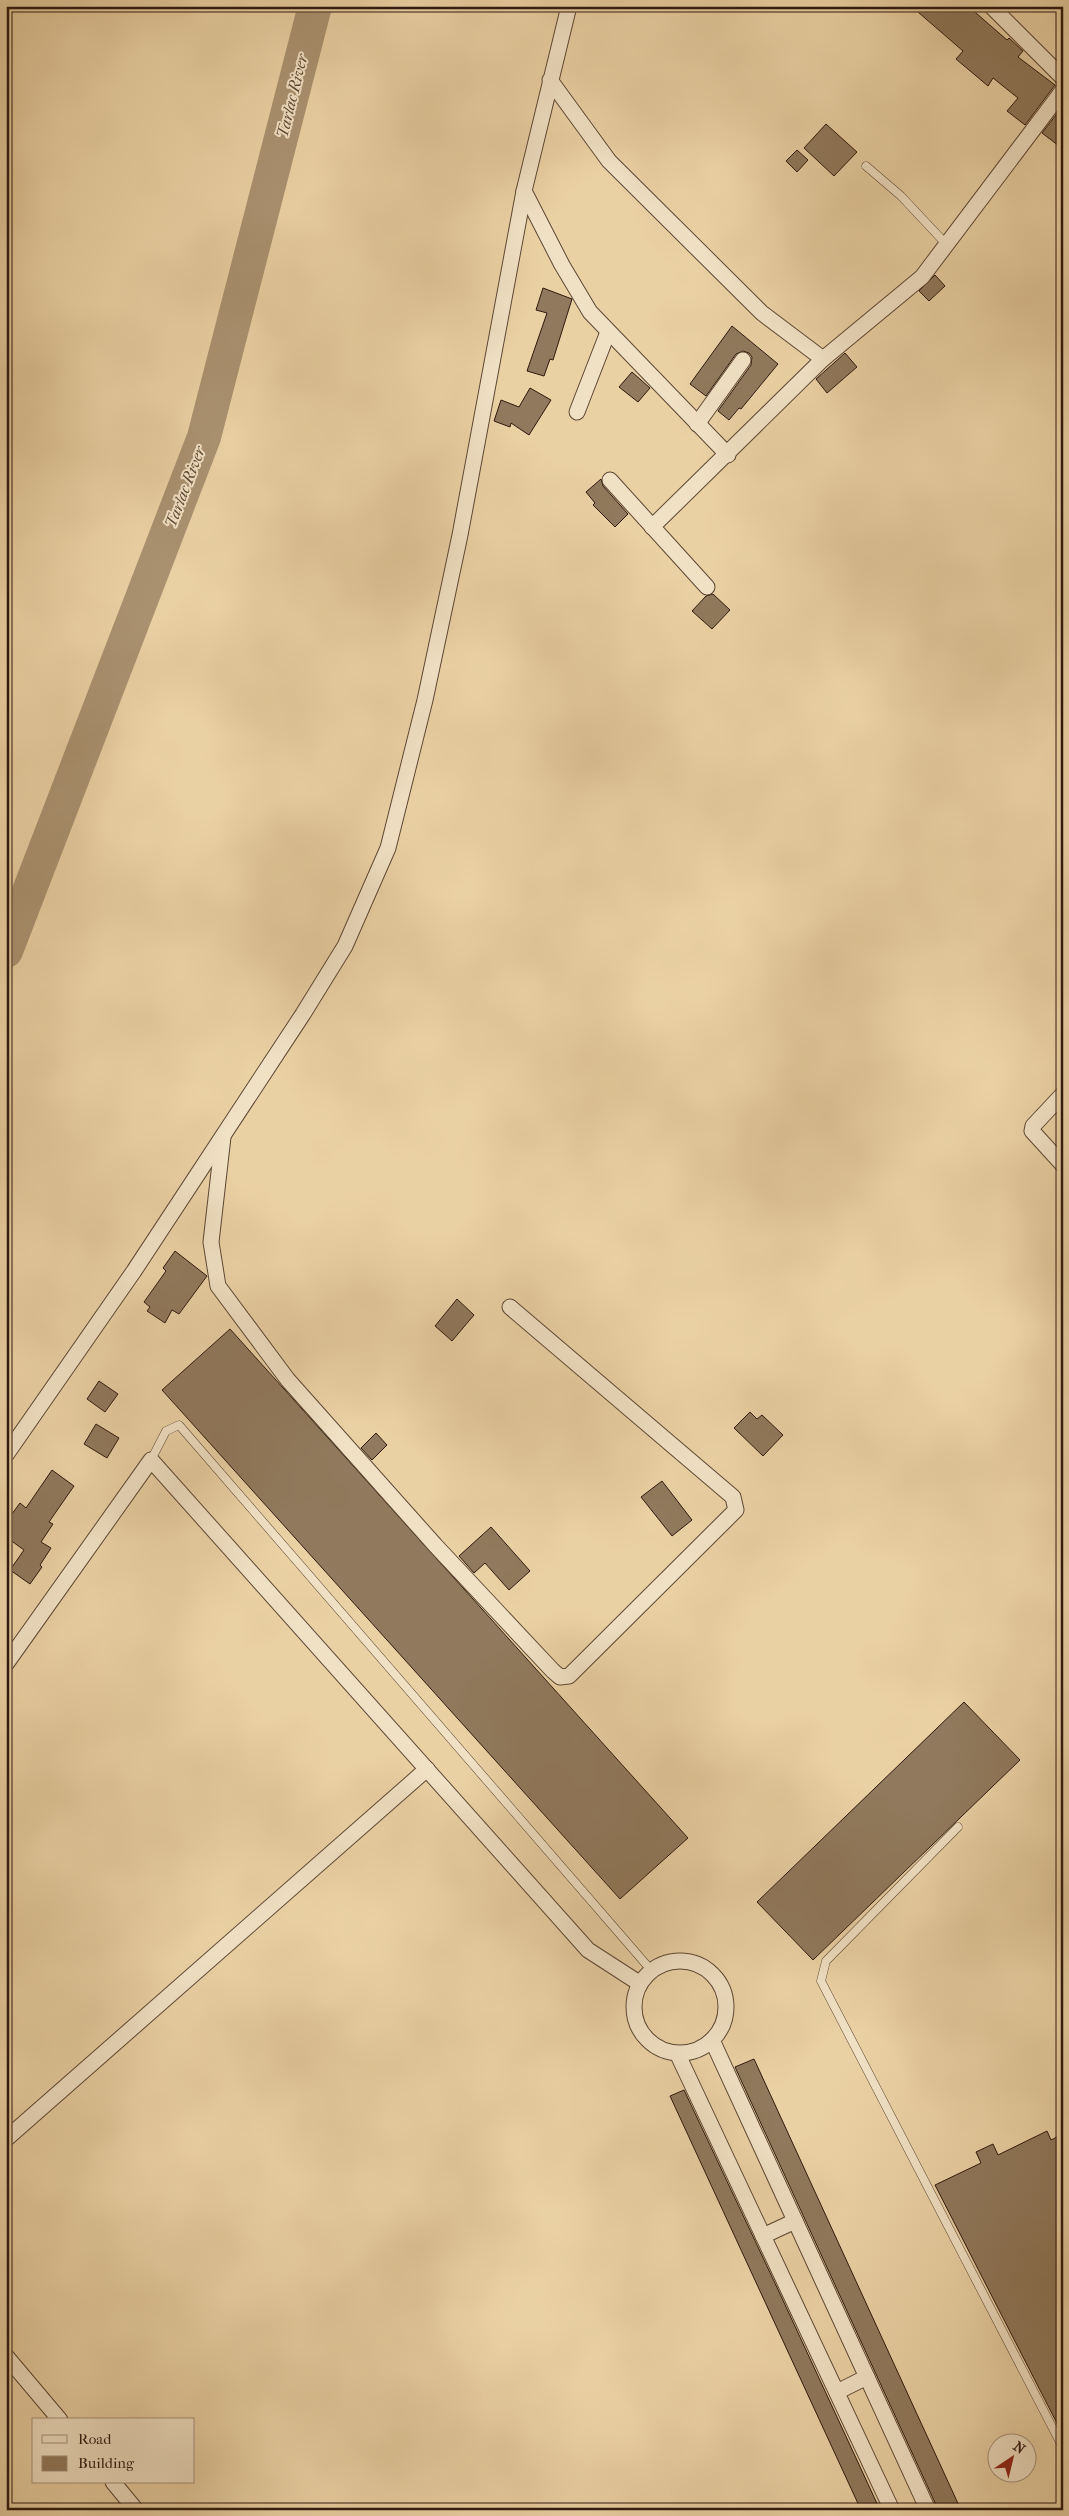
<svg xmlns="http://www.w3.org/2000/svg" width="1069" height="2516" font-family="'IM FELL French Canon',serif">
<rect width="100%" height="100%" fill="#ead1a4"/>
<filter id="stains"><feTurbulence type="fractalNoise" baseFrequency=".004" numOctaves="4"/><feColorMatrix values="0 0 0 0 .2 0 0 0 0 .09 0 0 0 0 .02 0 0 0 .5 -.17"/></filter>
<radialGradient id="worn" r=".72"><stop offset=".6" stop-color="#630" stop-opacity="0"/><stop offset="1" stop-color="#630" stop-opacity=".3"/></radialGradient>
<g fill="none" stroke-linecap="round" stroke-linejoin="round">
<polyline stroke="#aa9271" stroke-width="34" points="6,951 204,437 315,6"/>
</g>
<g fill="#90795c" stroke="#2e190f">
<polygon points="911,6 968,6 1007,40 1009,38 1023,51 1018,57 1055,85 1025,125 1007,111 1018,98 993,78 988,86 956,59 963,51"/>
<polygon points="1063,106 1063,149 1042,133"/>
<polygon points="826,124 857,152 834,176 804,148"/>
<polygon points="797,150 808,160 797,172 786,161"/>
<polygon points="935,275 945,286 929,301 919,291"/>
<polygon points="543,288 572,299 553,360 550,359 544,376 527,371 547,313 536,310"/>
<polygon points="732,326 778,364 741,409 739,408 729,420 718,411 751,365 752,357 749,353 743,351 736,354 706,396 690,384"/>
<polygon points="845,353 857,367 827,393 816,379"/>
<polygon points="632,372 650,388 638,402 619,387"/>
<polygon points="530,388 551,400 529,435 511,423 510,427 494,421 501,400 519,407"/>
<polygon points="601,479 603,486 628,514 615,527 593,505 595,503 586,492"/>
<polygon points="713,594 730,610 712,629 692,611 706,596"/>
<polygon points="175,1251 207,1276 179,1314 172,1310 165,1323 147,1311 150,1307 144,1302 166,1271 163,1268"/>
<polygon points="457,1299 474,1315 452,1341 435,1326"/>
<polygon points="230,1329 688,1838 620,1899 162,1390"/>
<polygon points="99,1381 118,1394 105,1412 87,1399"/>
<polygon points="750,1412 757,1419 762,1415 783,1435 763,1456 734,1428"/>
<polygon points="96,1424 119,1438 107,1458 84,1444"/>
<polygon points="376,1433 387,1445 372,1460 361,1448"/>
<polygon points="52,1470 74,1486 49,1522 53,1524 41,1542 51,1548 40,1565 42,1567 30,1584 10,1570 24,1550 6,1537 6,1522 20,1503 26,1508"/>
<polygon points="662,1481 692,1520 672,1536 641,1497"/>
<polygon points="491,1527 530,1571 509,1590 485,1563 474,1573 459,1556"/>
<polygon points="964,1702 1020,1760 813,1960 757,1902"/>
<polygon points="754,2059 961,2510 938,2510 937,2507 735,2067"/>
<polygon points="684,2090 781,2296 880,2510 861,2510 670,2096"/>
<polygon points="1047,2131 1051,2140 1063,2134 1063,2435 935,2185 981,2163 976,2152 993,2144 998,2155"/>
</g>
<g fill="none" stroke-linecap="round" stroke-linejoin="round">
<g stroke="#5d4734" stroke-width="9">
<g id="service">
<polyline points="866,166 901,196 947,245"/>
<polyline points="151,1460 166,1431 179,1425 651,1970"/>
<polyline points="958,1827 826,1961 821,1981 1063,2448"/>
</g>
</g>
<g stroke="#5d4734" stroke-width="17">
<g id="minor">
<polyline points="991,6 1063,78"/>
<polyline points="550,80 609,161 762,313 823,359"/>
<polyline points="524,191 562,265 590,312 728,455"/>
<polyline points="577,412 608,332"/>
<polyline points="697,424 743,360"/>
<polyline points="610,480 707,587"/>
<polyline points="652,527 823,359 922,277 1063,90"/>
<polyline points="1063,1094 1033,1126 1032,1131 1063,1165"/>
<polyline points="223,1137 211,1242 218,1286 288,1380 435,1545 553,1671 560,1677 569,1676 736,1510 733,1497 510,1307"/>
<polyline points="6,1455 134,1271 303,1014 345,946 388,848 425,700 460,535 524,191 569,6"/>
<polyline points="6,1664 151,1460 588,1950 639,1983"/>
<circle cx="680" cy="2007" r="46"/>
<polyline points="712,2040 928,2510"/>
<polyline points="678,2055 892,2510"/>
<polyline points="6,2139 427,1769"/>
<polyline points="763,2236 795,2221"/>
<polyline points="6,2356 60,2420"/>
<polyline points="837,2392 867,2377"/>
<polyline points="113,2482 136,2510"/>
</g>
</g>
<use href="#service" stroke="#f1e1c4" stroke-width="8"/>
<use href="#minor" stroke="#f1e1c4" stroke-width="15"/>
</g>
<g text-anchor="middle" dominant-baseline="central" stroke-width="4" stroke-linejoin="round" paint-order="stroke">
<g font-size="16" font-style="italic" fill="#604936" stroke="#f1e1c4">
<text transform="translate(292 96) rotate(-76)">Tarlac River</text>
<text transform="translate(185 487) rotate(-69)">Tarlac River</text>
</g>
</g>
<rect width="1069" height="2516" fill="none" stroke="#ead1a4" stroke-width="25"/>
<rect x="8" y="8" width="1054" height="2501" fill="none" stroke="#2e190f" stroke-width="2.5"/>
<rect x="12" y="12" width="1044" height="2491" fill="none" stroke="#2e190f"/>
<rect x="32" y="2418" width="162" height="65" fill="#f1e1c4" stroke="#a3917c"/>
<rect x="42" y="2435" width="25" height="8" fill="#f1e1c4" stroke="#a3917c"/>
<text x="78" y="2444" font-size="15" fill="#2e190f">Road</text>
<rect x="42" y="2456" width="25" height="15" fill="#90795c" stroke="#a3917c"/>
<text x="78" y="2468" font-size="15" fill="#2e190f">Building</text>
<g transform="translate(1012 2458) rotate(35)"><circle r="24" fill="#f1e1c4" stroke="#a3917c"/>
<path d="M0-4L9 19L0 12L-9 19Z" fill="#8f2418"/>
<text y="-8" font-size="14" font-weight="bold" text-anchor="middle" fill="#2e190f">N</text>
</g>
<rect width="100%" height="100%" filter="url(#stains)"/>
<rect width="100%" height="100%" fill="url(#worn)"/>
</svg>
